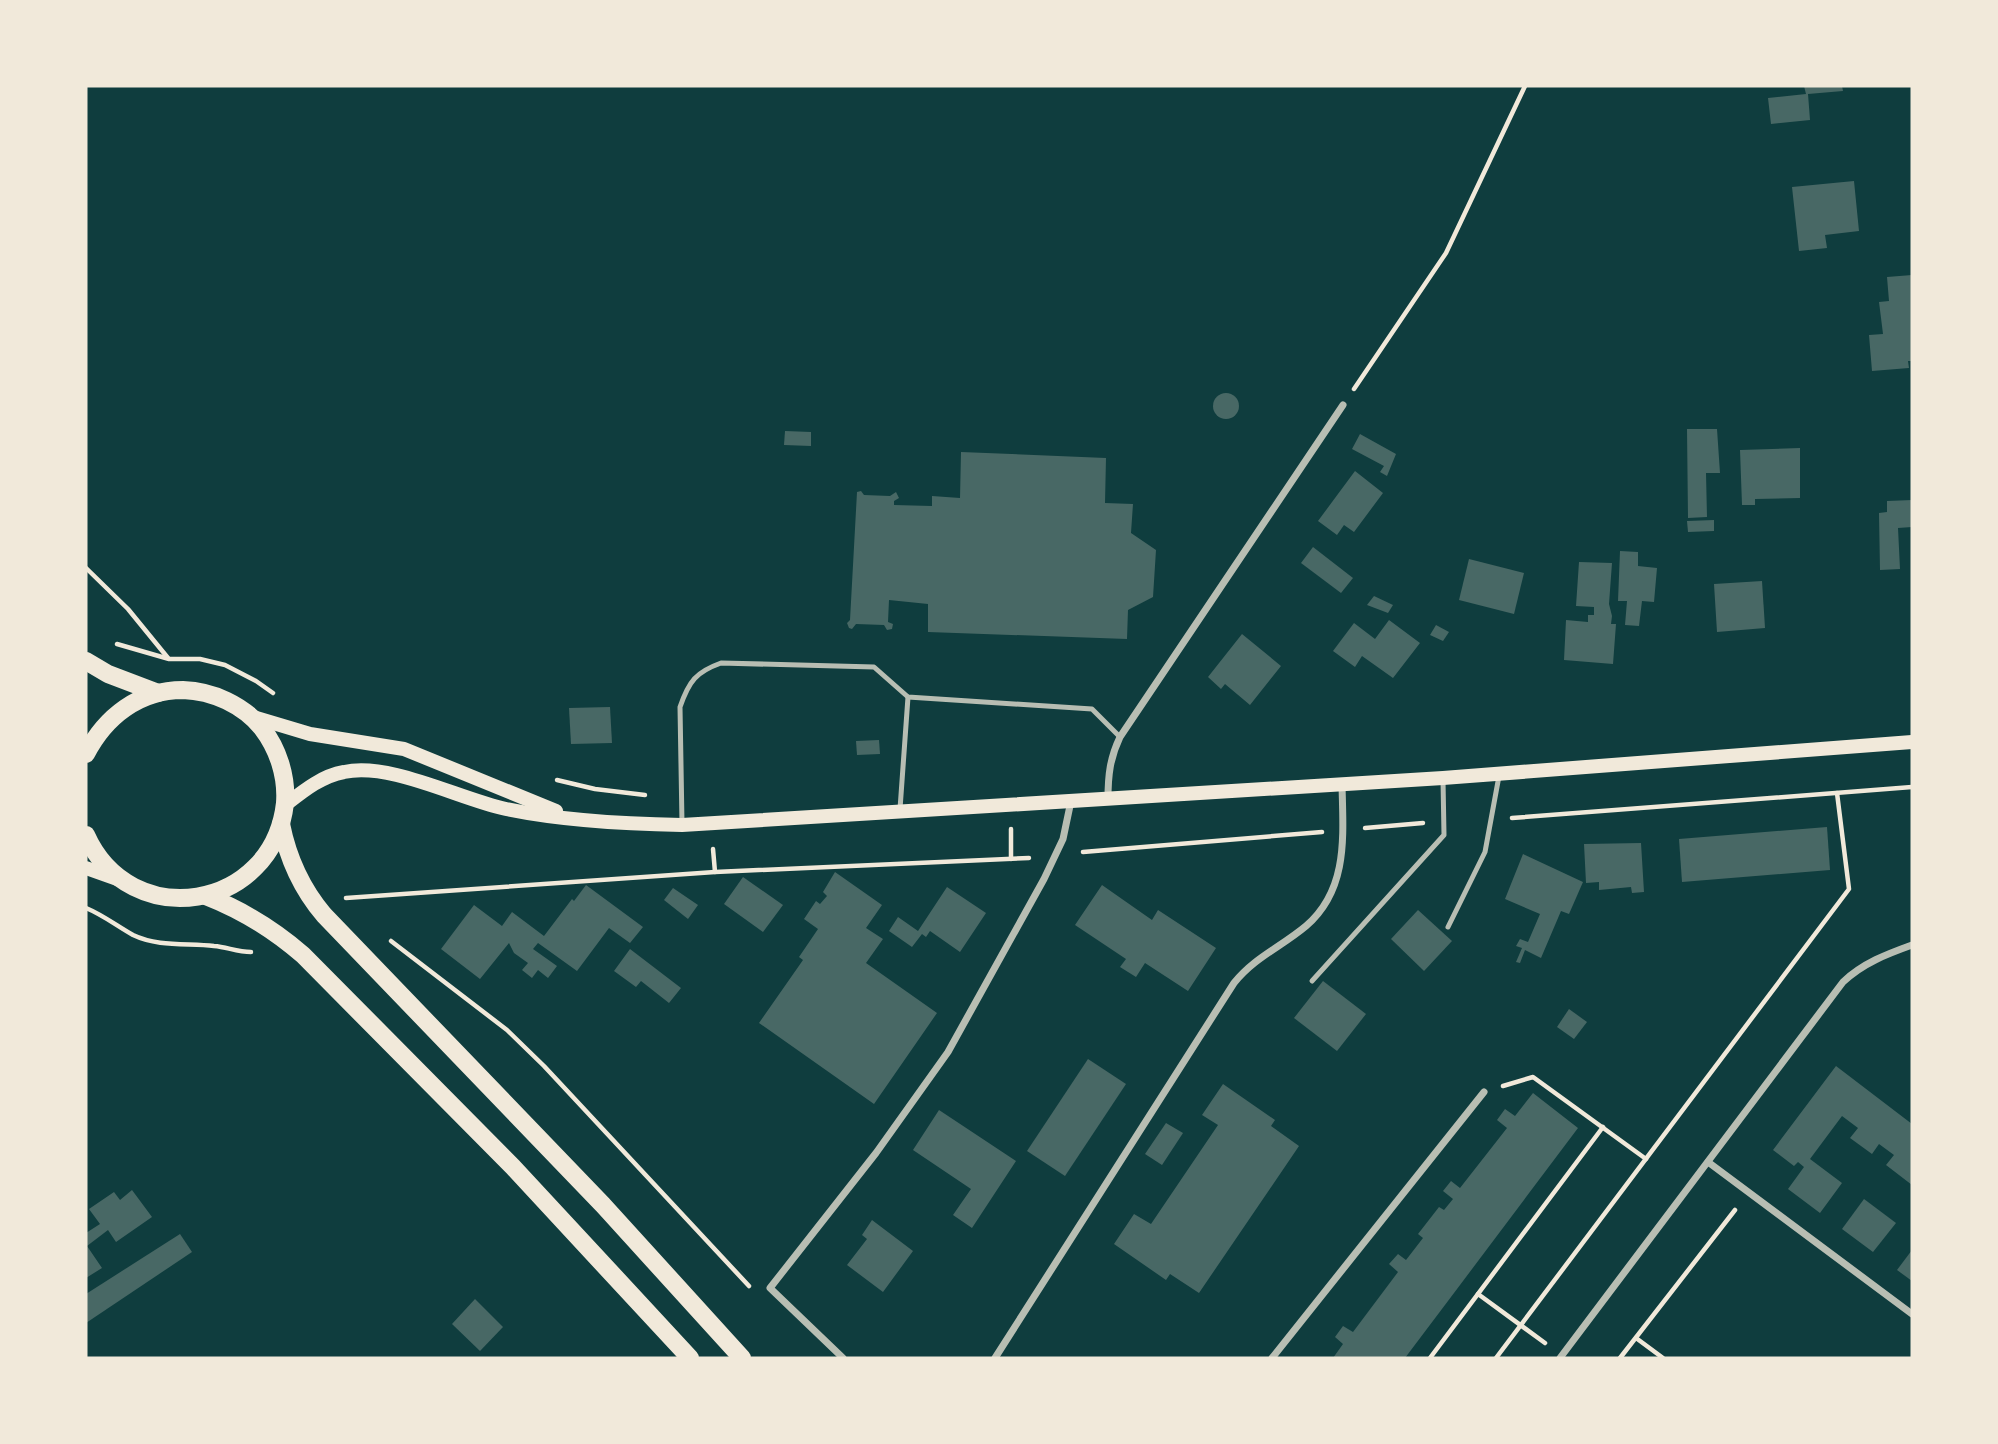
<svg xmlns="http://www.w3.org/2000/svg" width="1998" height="1444" font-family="'Source Sans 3',sans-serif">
<rect width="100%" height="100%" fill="#0f3d3e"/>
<g fill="#486865">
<polygon points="1804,86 1842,86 1843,91 1808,94 1810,120 1771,124 1768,98 1806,94"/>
<polygon points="1854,181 1859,231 1825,235 1827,248 1799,251 1792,187"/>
<polygon points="1912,275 1912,361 1908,361 1909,368 1872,371 1869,335 1883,334 1879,302 1889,301 1887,277"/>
<circle cx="1226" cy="406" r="13"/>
<polygon points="1687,429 1717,429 1720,473 1706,473 1707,517 1688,518"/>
<polygon points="785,431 811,432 811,446 784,445"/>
<polygon points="1360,434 1396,454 1387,476 1380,472 1384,466 1352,449"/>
<polygon points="1800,448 1800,498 1755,499 1755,505 1742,505 1740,450"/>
<polygon points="961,452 1106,458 1105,503 1133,504 1131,533 1156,550 1153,597 1128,610 1127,639 928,632 928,604 889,600 888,622 893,624 892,629 887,630 884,625 856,624 852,629 849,628 847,623 850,620 857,492 861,491 864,495 890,496 896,492 899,498 894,501 894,505 932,506 932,496 960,498"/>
<polygon points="1355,471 1383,493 1354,532 1344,525 1337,535 1318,521"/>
<polygon points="1912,500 1912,527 1898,528 1900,569 1880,570 1879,513 1887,512 1887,501"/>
<polygon points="1714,520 1714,531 1688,532 1687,521"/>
<polygon points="1313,547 1353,578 1341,593 1301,563"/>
<polygon points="1620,551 1638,552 1638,566 1657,568 1654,602 1642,601 1639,626 1625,625 1627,601 1618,601"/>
<polygon points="1469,559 1524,573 1514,614 1459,600"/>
<polygon points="1579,562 1612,563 1609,604 1612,616 1611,624 1616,624 1613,664 1564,660 1566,620 1588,622 1588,615 1594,615 1594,607 1576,606"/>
<polygon points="1762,581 1765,628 1717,632 1714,584"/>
<polygon points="1374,596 1393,605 1388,613 1367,605"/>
<polygon points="1389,620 1420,643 1393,678 1362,656 1355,667 1333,651 1354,623 1375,639"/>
<polygon points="1436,625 1449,632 1443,641 1430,635"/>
<polygon points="1242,634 1281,666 1250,705 1225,684 1221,689 1208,677"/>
<polygon points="610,707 612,743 571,744 569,708"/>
<polygon points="879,740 880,754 857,755 856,741"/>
<polygon points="1827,827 1830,870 1682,882 1679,839"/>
<polygon points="1641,843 1644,892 1632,893 1631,887 1599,890 1599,882 1586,883 1584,844"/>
<polygon points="1523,854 1583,882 1569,914 1561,911 1541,958 1525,950 1520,963 1516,962 1522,948 1516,946 1520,939 1528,942 1540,914 1505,899"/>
<polygon points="835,872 882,905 866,928 883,939 866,963 937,1013 874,1104 759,1023 803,960 799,957 818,929 804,919 816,901 820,904 827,896 823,892"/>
<polygon points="743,877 783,905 763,932 724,904"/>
<polygon points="586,885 643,927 630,943 609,928 577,971 538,943 533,949 557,966 548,978 538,970 532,978 522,970 528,963 514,953 509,943 480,979 441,949 474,905 502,926 512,912 544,936 572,899 574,901"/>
<polygon points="1102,885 1152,920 1158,910 1216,948 1188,991 1145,963 1136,977 1120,967 1126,959 1075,925"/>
<polygon points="947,887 986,913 960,952 930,931 926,937 922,934 912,947 889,931 898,917 918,931"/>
<polygon points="673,888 698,905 688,919 664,900"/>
<polygon points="1418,910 1452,941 1424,971 1391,939"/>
<polygon points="630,949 681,988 669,1003 641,981 636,987 614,971"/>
<polygon points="1323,981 1366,1014 1337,1051 1294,1018"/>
<polygon points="1569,1009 1587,1022 1574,1039 1557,1027"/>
<polygon points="1088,1059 1126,1084 1065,1176 1027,1151"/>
<polygon points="1836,1066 1912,1124 1912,1185 1886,1165 1894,1155 1879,1144 1872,1154 1850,1138 1858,1128 1842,1116 1810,1159 1842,1183 1820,1213 1788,1189 1804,1167 1798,1162 1794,1166 1773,1150"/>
<polygon points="1223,1084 1275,1120 1271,1126 1299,1146 1199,1293 1170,1274 1166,1280 1114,1244 1134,1214 1151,1224 1218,1125 1202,1115"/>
<polygon points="1533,1093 1578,1128 1451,1297 1405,1358 1333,1358 1343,1344 1335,1337 1343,1326 1353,1332 1398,1272 1389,1264 1398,1254 1406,1260 1423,1238 1418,1234 1439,1207 1444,1210 1453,1199 1443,1191 1451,1181 1460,1188 1507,1128 1497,1120 1505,1109 1515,1116"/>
<polygon points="939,1110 1016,1161 972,1228 953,1215 971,1189 913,1150"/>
<polygon points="1166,1123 1183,1133 1162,1165 1145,1154"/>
<polygon points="132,1190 152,1217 116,1242 108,1230 87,1246 102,1268 86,1278 86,1233 100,1224 89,1209 114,1192 120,1200"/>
<polygon points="1864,1199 1896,1223 1873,1252 1842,1229"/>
<polygon points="872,1220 913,1251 883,1292 847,1265 867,1239 862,1235"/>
<polygon points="180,1234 192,1252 86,1323 86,1294"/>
<polygon points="1912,1250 1912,1281 1897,1270"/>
<polygon points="475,1299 503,1327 480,1351 452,1324"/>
</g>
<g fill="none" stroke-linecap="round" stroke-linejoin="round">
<g stroke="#f1e9da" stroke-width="4.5">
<polyline points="1354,389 1446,253 1525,86"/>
<polyline points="86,568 128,609 168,658"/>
<polyline points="117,644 169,659 200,659 225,665 256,681 273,693"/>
<polyline points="557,780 595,789 645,795"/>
<polyline points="1512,818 1912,787"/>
<polyline points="1365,828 1423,823"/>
<polyline points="1011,829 1011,859"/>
<polyline points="713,849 715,872"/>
<polyline points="1083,852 1322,832"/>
<polyline points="346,898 715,872 1029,858"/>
<path d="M 86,908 C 103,915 117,926 133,935 C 158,947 187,943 214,946 C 227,947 237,952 251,952"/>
<polyline points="391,941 507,1030 544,1066 749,1286"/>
<polyline points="1503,1086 1533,1077 1646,1159"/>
<polyline points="1478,1294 1545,1343"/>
<polyline points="1636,1338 1663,1358"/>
<polyline points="1430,1358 1603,1127"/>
<polyline points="1496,1358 1849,889 1837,793"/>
<polyline points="1620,1358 1735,1210"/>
</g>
<g stroke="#b8beb3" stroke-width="5">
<polyline points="900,809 908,697"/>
<path d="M 682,823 L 680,707 C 689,681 696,672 721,663 L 874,667 L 908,697 L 1092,709 L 1120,737"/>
<polyline points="1448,927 1485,852 1499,776"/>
<polyline points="1312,981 1444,835 1443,780"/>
</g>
<g stroke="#b8beb3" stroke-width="7">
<path d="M 1108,799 C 1108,775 1110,758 1120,737 L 1343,405"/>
<polyline points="1708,1162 1912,1314"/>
<polyline points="843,1358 770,1288 876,1153 948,1052 1044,879 1063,839 1071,801"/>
<path d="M 995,1358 L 1234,983 C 1255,957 1281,947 1306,926 C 1349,889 1343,835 1342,784"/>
<polyline points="1272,1358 1484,1092"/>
<path d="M 1560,1358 L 1843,982 C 1863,963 1887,954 1912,945"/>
</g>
<g stroke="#f1e9da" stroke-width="14">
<polyline points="253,717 310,734 404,749 556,811"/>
<path d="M 284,806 C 302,792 321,776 344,772 C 391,762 459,799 506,809 C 563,821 623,824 682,825 L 1443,778 L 1912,742"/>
<polyline points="86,868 117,879"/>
</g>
<g stroke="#f1e9da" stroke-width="18">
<polyline points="86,661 108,674 158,693"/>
<path d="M 86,754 C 105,717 139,690 183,690 C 213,691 243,705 262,728 C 278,749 287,776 285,803 C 273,911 130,934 86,835"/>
<path d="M 281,824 C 288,859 301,888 324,915 L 603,1205 L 742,1358"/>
<path d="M 206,896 C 242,910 273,929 303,955 L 513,1167 L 690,1358"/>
</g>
</g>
<rect width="1998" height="1444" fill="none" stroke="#f1e9da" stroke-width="175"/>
</svg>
